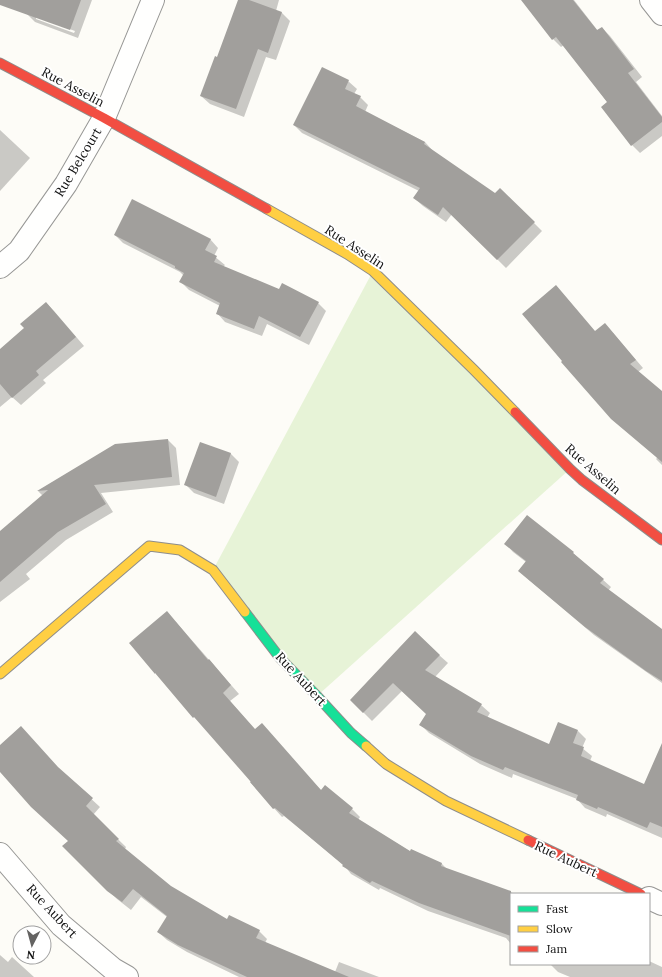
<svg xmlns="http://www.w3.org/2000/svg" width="662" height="977" font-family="Lora,serif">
<rect width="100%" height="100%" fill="#fdfcf7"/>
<polygon fill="#e7f3d7" points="373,271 570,469 317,696 213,570"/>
<g fill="#0003" fill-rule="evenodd">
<path d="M 32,0 L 92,0 L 78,38 L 35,22 L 27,14 ZM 36,17 L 75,31 L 74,33 L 36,19 Z"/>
<polygon points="239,0 279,0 276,11 282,13 290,21 276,60 266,57 244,117 210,104 201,96 218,58"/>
<polygon points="522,0 574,0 598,31 602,28 610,36 642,77 636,82 662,116 662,136 640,153 632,145 608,103 564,45 561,47 553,39"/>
<polygon points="322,68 348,81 357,89 354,94 360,97 368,105 365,112 425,142 433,151 495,194 500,189 542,231 506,268 452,214 446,222 423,206 414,198 419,191 302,133 294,125"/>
<polygon points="0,130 30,158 0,191"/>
<polygon points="115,235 210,239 218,248 214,256 225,265 223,267 279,290 318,303 326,311 309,345 267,324 262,336 225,322 217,313 220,306 189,290 181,282 184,276 180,272 123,243"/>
<polygon points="46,303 54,311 84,346 43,380 46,383 21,405 12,397 0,407 0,350 25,328"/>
<polygon points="596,332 613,333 643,368 638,372 662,392 662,465 656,459 657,458"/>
<polygon points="168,440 176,448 180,485 101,493 113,512 66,540 26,574 30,579 0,602 0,539 43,496 38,491 115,445"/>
<polygon points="201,443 231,454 239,462 224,504 194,493 186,485"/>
<polygon points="505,543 573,553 611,587 608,591 662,630 662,683 594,635 528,579 526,562 513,552"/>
<polygon points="175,621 239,694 230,701 255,730 322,791 352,809 360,817 358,820 411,852 412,850 442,864 447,869 503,889 515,894 511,894 511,944 506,938 428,911 380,888 379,890 351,874 344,865 284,816 282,817 251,783"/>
<polygon points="439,655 448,663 435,677 481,705 490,713 487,718 550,746 578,731 586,739 582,748 592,756 590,761 645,785 662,773 662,838 607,814 606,817 585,808 577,799 513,774 512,778 480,764 429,733 421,725 427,714 402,691 372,721 351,700"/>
<polygon points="0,762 62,772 100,807 93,815 126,847 125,849 170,887 227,921 259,931 267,939 265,943 335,972 339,962 379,977 239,977 187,952 167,940 158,932 167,917 141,897 131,910 117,899 64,846 69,841 0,771"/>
<polygon points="0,955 8,962 12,957 34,977 0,977"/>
<polygon points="649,961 662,967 662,977 570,977 558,972 550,964 649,964"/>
</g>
<g fill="#a19f9c">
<polygon points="0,0 81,0 70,30 0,5"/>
<polygon points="238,0 249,0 282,12 268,53 258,49 236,109 200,96 215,56 217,57"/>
<polygon points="521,0 573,0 597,30 602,27 634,69 628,73 662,117 662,122 631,146 601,107 607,102 556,37 552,40"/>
<polygon points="322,67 349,80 345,89 361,96 356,106 425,142 424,144 495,193 500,188 535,222 497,260 443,207 438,215 413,198 420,188 293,125"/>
<polygon points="132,199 211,239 205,250 217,256 214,262 279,289 282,283 319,302 300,337 259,316 254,329 216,314 220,303 179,282 184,273 175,268 175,266 114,235"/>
<polygon points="556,285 595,331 605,323 636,360 630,364 662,391 662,462 611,419 561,362 562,361 522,314"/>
<polygon points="46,302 76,337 36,371 39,375 12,398 0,384 0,349 24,328 20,324"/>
<polygon points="168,439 172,477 94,485 106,504 58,532 0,582 0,531 48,490 37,491 115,444"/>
<polygon points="200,442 231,453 216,497 184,485"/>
<polygon points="527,515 574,552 573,553 604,579 600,583 662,629 662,681 646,671 585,627 518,571 526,561 504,544"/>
<polygon points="167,611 208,660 209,659 231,685 223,693 255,729 262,723 321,790 325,785 353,808 349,813 410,851 411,849 442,863 441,866 511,891 511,936 419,903 372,881 370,883 342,866 343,865 275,808 273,809 250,782 251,782 194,717 193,718 155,673 155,674 129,643"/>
<polygon points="415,631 440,655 425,670 482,704 477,712 549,744 558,722 578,730 573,743 584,747 581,756 644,784 662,743 662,827 650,822 647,828 598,807 597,809 576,800 578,795 505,767 503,770 471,756 419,725 426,714 393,683 363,713 350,700"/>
<polygon points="21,726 58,767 93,798 86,806 119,839 116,841 171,886 227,919 229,915 260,930 256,938 349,977 247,977 178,945 157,932 167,916 133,889 122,902 107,891 62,846 68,841 31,807 0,772 0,745"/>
</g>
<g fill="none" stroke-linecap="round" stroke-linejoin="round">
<g stroke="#979795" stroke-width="24">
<g id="street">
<polyline points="651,0 662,14"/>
<polyline points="0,267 19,251 66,184 104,118 153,0"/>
<polyline points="0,854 61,925 113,969 127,977"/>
<polyline points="649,898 662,904"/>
</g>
</g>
<g stroke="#8e8d8b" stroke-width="11">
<polyline id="fast" points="245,612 280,658 317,696 351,733 366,746"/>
</g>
<g stroke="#8e8d8b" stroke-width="11">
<g id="slow">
<polyline points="267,209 347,254 373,271 474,370 515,412"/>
<polyline points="0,674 149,546 180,550 213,570 245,612"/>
<polyline points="366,746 386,764 446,801 528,840"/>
</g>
</g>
<g stroke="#8e8d8b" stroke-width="11">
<g id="jam">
<polyline points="0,63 104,118 267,209"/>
<polyline points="515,412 570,469 582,480 662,540"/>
<polyline points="528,840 641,894"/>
</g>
</g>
<use href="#street" stroke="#fffffe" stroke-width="22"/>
<use href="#fast" stroke="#16e098" stroke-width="9"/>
<use href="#slow" stroke="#ffcf43" stroke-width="9"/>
<use href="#jam" stroke="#f24e42" stroke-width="9"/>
</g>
<g text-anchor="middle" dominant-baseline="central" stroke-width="4" stroke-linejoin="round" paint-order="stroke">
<g font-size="13" fill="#111" stroke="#fff">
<text transform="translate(73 87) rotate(28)">Rue Asselin</text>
<text transform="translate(78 162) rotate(-59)">Rue Belcourt</text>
<text transform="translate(355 247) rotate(33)">Rue Asselin</text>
<text transform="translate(593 469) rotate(41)">Rue Asselin</text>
<text transform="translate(301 679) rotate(47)">Rue Aubert</text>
<text transform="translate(566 859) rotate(25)">Rue Aubert</text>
<text transform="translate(52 911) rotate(47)">Rue Aubert</text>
</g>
</g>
<rect x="510" y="893" width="140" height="72" fill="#ffffff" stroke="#a0a0a0"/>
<rect x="518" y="906" width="20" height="6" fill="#16e098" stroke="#a0a0a0"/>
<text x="546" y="913" font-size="12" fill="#111111">Fast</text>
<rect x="518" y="926" width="20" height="6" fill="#ffcf43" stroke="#a0a0a0"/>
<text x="546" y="933" font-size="12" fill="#111111">Slow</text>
<rect x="518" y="946" width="20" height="6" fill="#f24e42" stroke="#a0a0a0"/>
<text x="546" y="953" font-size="12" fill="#111111">Jam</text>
<g transform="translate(32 945) rotate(186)"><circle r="19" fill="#ffffff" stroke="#a0a0a0"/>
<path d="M0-3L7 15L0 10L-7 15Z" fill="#646362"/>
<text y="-6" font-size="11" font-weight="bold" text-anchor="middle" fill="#111111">N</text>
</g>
</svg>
